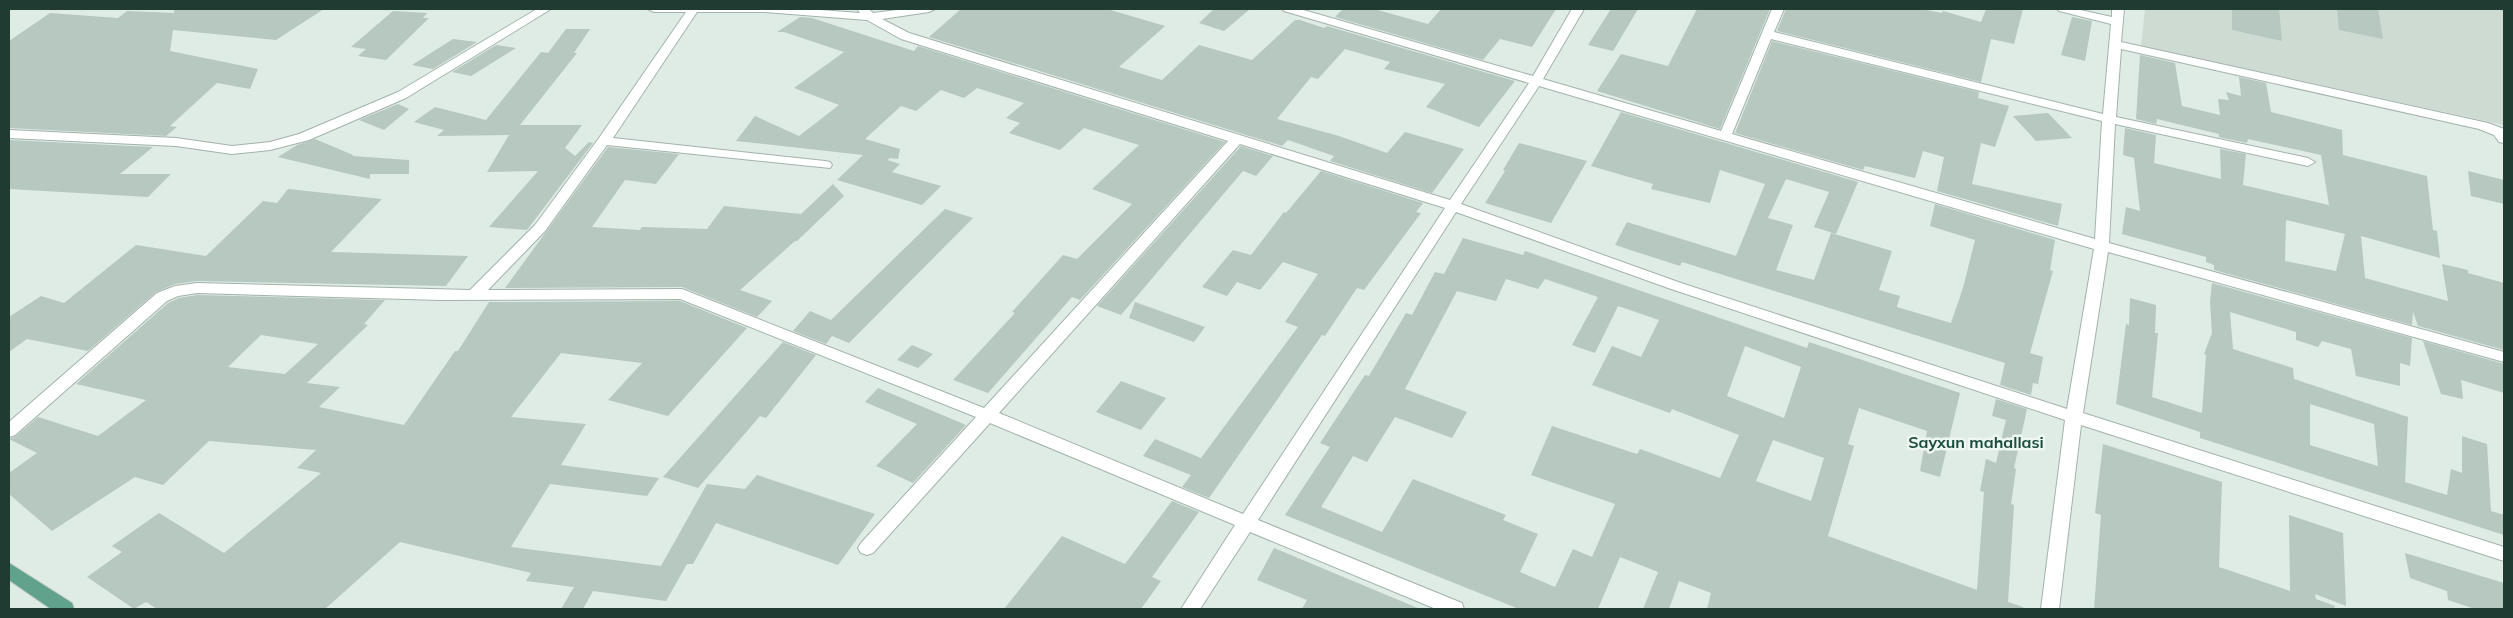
<svg xmlns="http://www.w3.org/2000/svg" width="2513" height="618" font-family="Mulish,sans-serif">
<rect width="100%" height="100%" fill="#dfebe5"/>
<polygon fill="#cddbd3" points="2145,9 2504,9 2504,125 2141,46"/>
<g fill="#b7c8c0" fill-rule="evenodd">
<polygon points="174,9 324,9 276,40 173,30 170,51 258,69 250,89 217,83 170,126 177,127 166,136 9,128 9,41 50,13 118,18 127,11 174,13"/>
<polygon points="961,9 1107,9 1165,26 1119,67 1162,80 1199,45 1252,60 1295,20 1300,20 1324,28 1327,26 1515,81 1479,127 1426,107 1445,84 1384,69 1390,62 1345,49 1318,79 1311,77 1277,119 1339,136 1387,153 1405,132 1464,149 1432,193 1330,161 1334,156 1288,140 1282,146 929,37"/>
<polygon points="1214,9 1250,9 1224,31 1199,23"/>
<polygon points="1343,9 1374,9 1428,24 1441,9 1556,9 1532,47 1500,39 1483,60 1335,17"/>
<polygon points="1611,9 1638,9 1613,51 1588,45"/>
<polygon points="1697,9 1770,9 1720,129 1597,91 1621,54 1668,66"/>
<polygon points="1786,9 1922,9 1942,13 1943,11 1981,22 1986,9 2023,9 2014,44 1991,39 1981,82 1777,31"/>
<polygon points="2232,9 2279,9 2282,41 2232,30"/>
<polygon points="2337,9 2378,9 2383,39 2339,30"/>
<polygon points="393,11 427,13 423,18 429,18 386,60 358,56 366,49 351,47"/>
<polygon points="800,17 812,18 914,51 918,46 1225,142 1080,300 1072,297 988,393 953,380 1015,313 1012,312 1063,255 1077,259 1132,204 1092,189 1139,145 1084,128 1060,150 1009,133 1020,123 1006,118 1024,103 977,88 964,98 941,90 916,111 901,106 865,139 900,149 898,159 890,158 887,160 900,164 892,172 941,186 922,205 837,180 863,155 736,141 755,116 799,136 839,105 794,88 844,52 784,32 777,32"/>
<polygon points="2072,17 2092,21 2085,61 2061,55"/>
<polygon points="566,29 590,29 574,53 577,53 520,125 582,125 565,148 575,156 589,142 593,143 527,230 489,227 538,171 487,172 509,135 437,136 444,130 414,122 435,107 486,120 541,52 548,53"/>
<polygon points="453,39 477,42 433,69 412,65"/>
<polygon points="1772,41 1979,92 1978,98 2009,106 1995,147 1981,143 1972,184 2062,204 2058,226 1937,191 1944,157 1923,151 1915,178 1865,166 1863,170 1735,133"/>
<polygon points="496,45 516,48 471,76 452,72"/>
<path d="M 2140,55 L 2175,63 L 2182,106 L 2220,115 L 2218,99 L 2229,100 L 2226,92 L 2241,96 L 2239,77 L 2266,83 L 2271,112 L 2342,130 L 2343,155 L 2427,176 L 2433,230 L 2437,231 L 2440,258 L 2361,236 L 2365,278 L 2448,301 L 2442,264 L 2468,270 L 2468,273 L 2504,283 L 2504,350 L 2418,326 L 2413,312 L 2412,325 L 2214,270 L 2214,265 L 2206,262 L 2206,257 L 2122,234 L 2126,207 L 2140,211 L 2134,158 L 2123,155 L 2125,128 L 2156,135 L 2154,163 L 2221,179 L 2220,149 L 2246,154 L 2243,185 L 2329,205 L 2321,155 L 2248,139 L 2247,143 L 2219,137 L 2219,134 L 2157,119 L 2156,124 L 2136,119 ZM 2286,220 L 2345,234 L 2336,271 L 2285,261 Z"/>
<polygon points="398,104 409,109 384,130 359,120"/>
<polygon points="1621,112 1858,182 1836,234 1814,227 1829,192 1786,179 1768,218 1793,225 1776,270 1814,280 1831,233 1892,251 1879,290 1900,296 1897,307 1951,323 1963,288 1975,240 1930,226 1935,204 2055,240 2050,270 2053,271 2030,353 2043,357 2038,384 2033,383 2031,395 2000,385 2005,363 1682,262 1680,266 1615,245 1627,222 1736,256 1765,184 1720,170 1710,203 1651,189 1653,184 1591,166"/>
<polygon points="2048,113 2072,138 2036,141 2013,116"/>
<polygon points="315,139 353,155 352,156 409,160 409,174 370,174 370,179 278,157 297,145"/>
<polygon points="9,140 153,147 120,174 171,174 148,197 9,189"/>
<polygon points="1519,143 1587,161 1551,223 1485,203 1505,171 1503,170"/>
<polygon points="1241,146 1273,156 1256,176 1243,171 1121,315 1097,306"/>
<polygon points="608,147 679,154 656,184 625,180 592,227 640,230 642,227 707,229 724,206 801,214 833,184 844,196 797,241 795,241 740,290 772,301 757,317 682,287 505,288"/>
<polygon points="1321,171 1423,203 1416,212 1421,213 1364,290 1357,288 1325,336 1322,335 1209,498 1182,487 1191,475 1143,456 1155,439 1201,458 1298,327 1285,322 1318,274 1283,262 1260,290 1237,282 1227,296 1202,287 1233,250 1251,255 1284,212 1286,213"/>
<polygon points="2468,171 2504,180 2504,204 2471,196"/>
<polygon points="288,189 382,199 331,252 468,256 446,286 197,281 175,284 156,292 88,351 27,339 9,352 9,317 41,296 64,303 136,245 206,256 263,201 277,203"/>
<polygon points="945,209 973,218 849,343 832,336 826,344 793,331 810,311 831,320"/>
<path d="M 1463,238 L 1523,255 L 1525,251 L 1807,348 L 1809,342 L 1960,393 L 1940,477 L 1920,471 L 1927,431 L 1859,408 L 1848,444 L 1854,446 L 1828,536 L 1977,590 L 1984,492 L 1980,491 L 1986,459 L 1996,463 L 2006,420 L 1992,416 L 1996,399 L 2027,409 L 2014,468 L 2016,469 L 2011,504 L 2014,505 L 2008,602 L 2023,607 L 2023,609 L 1707,609 L 1711,593 L 1679,581 L 1669,609 L 1643,609 L 1658,572 L 1620,557 L 1598,609 L 1519,609 L 1285,515 L 1330,447 L 1320,443 L 1365,375 L 1369,376 L 1406,313 L 1412,315 L 1435,272 L 1444,274 ZM 1506,279 L 1538,289 L 1545,279 L 1598,297 L 1572,345 L 1595,353 L 1618,306 L 1659,320 L 1641,357 L 1612,346 L 1592,385 L 1670,413 L 1672,409 L 1739,435 L 1720,478 L 1640,449 L 1637,454 L 1552,426 L 1531,475 L 1615,504 L 1592,557 L 1573,549 L 1555,587 L 1520,572 L 1538,534 L 1503,520 L 1506,515 L 1413,479 L 1382,532 L 1321,507 L 1353,456 L 1367,462 L 1395,417 L 1452,438 L 1467,412 L 1405,389 L 1457,291 L 1496,301 ZM 1745,346 L 1801,367 L 1784,418 L 1727,396 ZM 1773,440 L 1824,458 L 1811,501 L 1756,481 Z"/>
<path d="M 2212,283 L 2412,338 L 2410,366 L 2400,363 L 2400,386 L 2356,376 L 2351,349 L 2322,341 L 2318,347 L 2296,340 L 2296,332 L 2230,312 L 2233,349 L 2293,368 L 2294,379 L 2408,417 L 2405,482 L 2447,495 L 2451,469 L 2462,473 L 2462,436 L 2487,444 L 2491,511 L 2504,515 L 2504,535 L 2200,438 L 2200,432 L 2116,404 L 2126,324 L 2129,325 L 2130,298 L 2156,305 L 2155,333 L 2158,333 L 2152,397 L 2202,413 L 2206,355 L 2204,354 L 2212,333 L 2210,302 ZM 2310,404 L 2374,424 L 2378,466 L 2310,445 Z"/>
<path d="M 197,295 L 385,300 L 364,324 L 368,325 L 307,383 L 340,387 L 319,407 L 404,425 L 455,351 L 458,351 L 489,302 L 680,301 L 747,328 L 668,416 L 608,400 L 642,363 L 561,353 L 511,417 L 586,424 L 561,465 L 659,478 L 647,496 L 550,484 L 511,547 L 661,566 L 707,484 L 745,489 L 757,475 L 875,514 L 838,565 L 716,523 L 693,564 L 687,564 L 666,601 L 593,591 L 583,609 L 561,609 L 574,587 L 526,581 L 531,573 L 400,542 L 325,609 L 157,609 L 146,602 L 134,609 L 87,577 L 122,552 L 112,546 L 159,513 L 224,553 L 321,473 L 297,468 L 316,450 L 209,441 L 163,485 L 135,477 L 52,531 L 9,494 L 9,473 L 37,453 L 9,439 L 16,436 L 38,417 L 98,436 L 146,400 L 76,384 L 168,303 L 179,298 ZM 261,335 L 318,344 L 285,374 L 228,367 Z"/>
<polygon points="1135,302 1205,327 1194,342 1129,318"/>
<polygon points="2423,341 2504,364 2504,393 2461,380 2463,399 2441,394"/>
<polygon points="783,342 816,355 766,418 760,416 698,488 663,477"/>
<polygon points="912,345 933,354 918,368 897,360"/>
<polygon points="1121,381 1166,398 1141,430 1096,412"/>
<polygon points="878,388 966,425 913,483 876,466 917,424 865,402"/>
<polygon points="2103,444 2222,482 2219,567 2290,591 2289,515 2343,533 2346,606 2315,594 2316,599 2335,606 2334,609 2094,609 2101,515 2095,513"/>
<polygon points="1172,501 1199,512 1152,577 1161,581 1141,609 1004,609 1062,536 1125,564"/>
<polygon points="1274,548 1420,609 1302,609 1307,600 1257,580"/>
<polygon points="2405,553 2504,583 2504,609 2475,609 2448,600 2447,591 2410,578"/>
</g>
<g fill="none" stroke-linecap="round" stroke-linejoin="round">
<g stroke="#a2b3ac" stroke-width="2">
<g id="minor">
<polygon points="537,9 551,9 406,98 309,140 270,150 232,154 176,146 9,138 9,130 176,138 232,146 270,142 299,134 398,92"/>
<path d="M 648,9 L 807,9 L 860,13 L 857,9 L 869,9 L 873,13 L 905,9 L 935,9 L 929,12 L 882,19 L 909,33 L 1450,200 L 1529,83 L 1284,11 L 1282,9 L 1300,9 L 1533,76 L 1572,9 L 1584,9 L 1543,79 L 1721,131 L 1772,9 L 1784,9 L 1774,32 L 2103,114 L 2111,24 L 2059,11 L 2057,9 L 2076,9 L 2112,17 L 2112,9 L 2124,9 L 2121,42 L 2488,123 L 2504,129 L 2504,143 L 2499,142 L 2494,135 L 2479,129 L 2121,49 L 2116,117 L 2308,158 L 2315,162 L 2308,166 L 2115,124 L 2109,243 L 2504,352 L 2504,362 L 2108,252 L 2083,413 L 2504,547 L 2504,561 L 2081,425 L 2059,609 L 2041,609 L 2065,420 L 1671,289 L 1456,212 L 1258,520 L 1462,603 L 1464,609 L 1436,609 L 1250,532 L 1200,609 L 1181,609 L 1235,525 L 990,423 L 873,553 L 867,555 L 861,553 L 858,548 L 861,543 L 976,417 L 680,299 L 441,300 L 197,293 L 178,296 L 167,301 L 15,435 L 9,437 L 9,422 L 157,293 L 175,286 L 197,283 L 470,290 L 535,225 L 599,138 L 686,12 L 654,12 ZM 697,12 L 765,12 L 867,20 L 901,39 L 1228,141 L 984,408 L 682,289 L 488,290 L 545,231 L 607,145 L 830,168 L 832,165 L 830,162 L 825,161 L 613,138 ZM 1771,39 L 2102,121 L 2095,239 L 1732,134 ZM 1539,86 L 2094,249 L 2067,409 L 1681,283 L 1461,204 ZM 1240,144 L 1445,208 L 1243,514 L 999,413 Z"/>
</g>
</g>
<g stroke="#c0c8c6" stroke-width="2">
<polygon id="primary" points="9,563 72,603 74,609 51,609 9,580"/>
</g>
<use href="#minor" fill="#fff" fill-rule="evenodd"/>
<use href="#primary" fill="#61a28d" fill-rule="evenodd"/>
</g>
<g text-anchor="middle" dominant-baseline="central" stroke-width="5" stroke-linejoin="round" paint-order="stroke">
<g font-size="16" font-weight="bold" fill="#1b4e3e" stroke="#eff7f3">
<text x="1976" y="442">Sayxun mahallasi</text>
</g>
</g>
<rect width="2513" height="618" fill="none" stroke="#1f3b32" stroke-width="20"/>
</svg>
